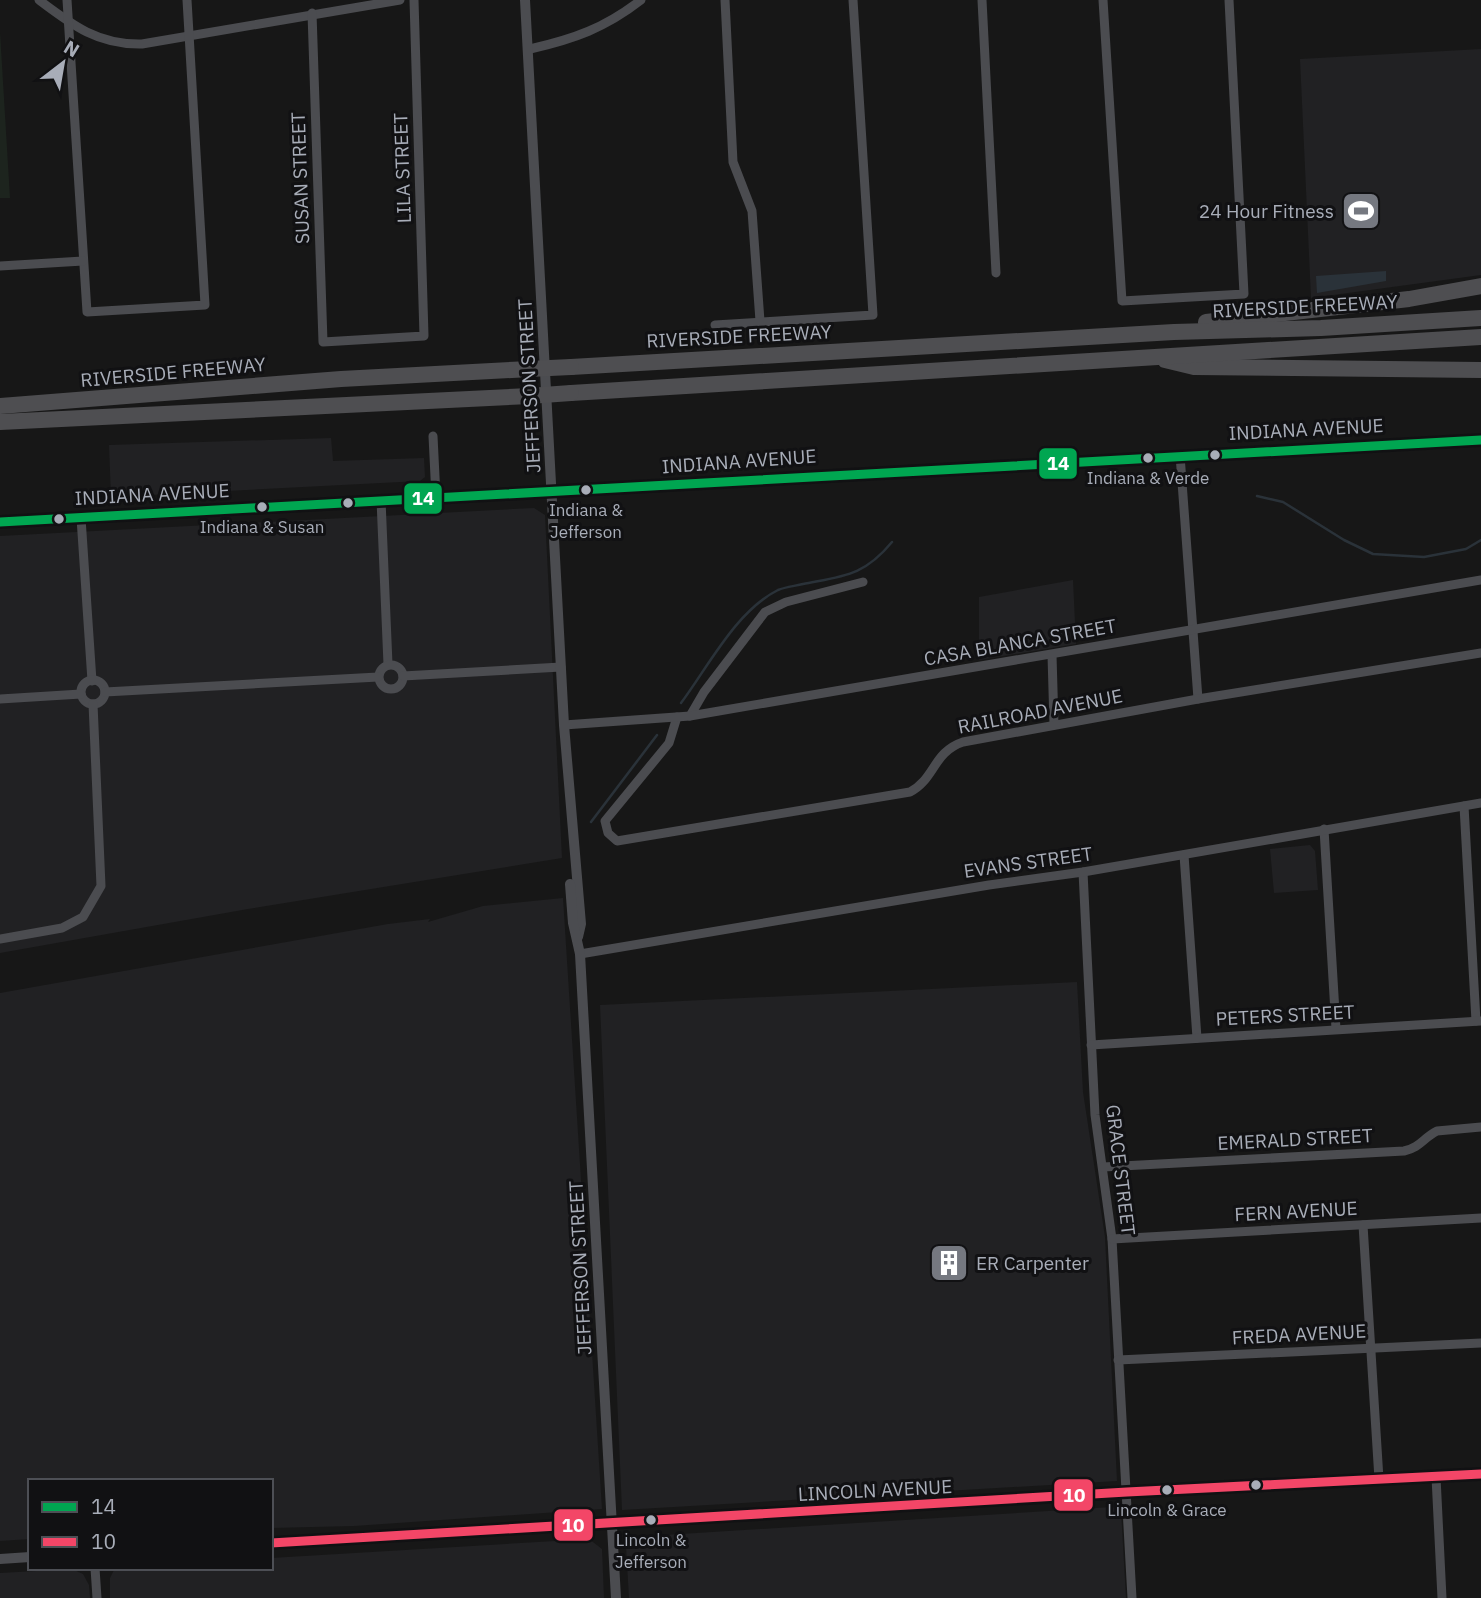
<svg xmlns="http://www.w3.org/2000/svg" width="1481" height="1598" font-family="'IBM Plex Sans',sans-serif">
<rect width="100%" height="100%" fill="#171717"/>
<g fill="#212123">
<polygon points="1481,49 1481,275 1311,298 1300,59"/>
<polygon points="331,438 333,461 424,458 425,477 420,481 111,497 109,445"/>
<polygon points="534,508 545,515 562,858 248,909 0,953 0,536"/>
<polygon points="1073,580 1076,644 979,660 979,597"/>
<polygon points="1310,845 1315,851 1318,890 1274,893 1270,849"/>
<polygon points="563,898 602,1509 354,1526 271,1528 271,1481 30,1481 30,1539 0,1541 0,993 388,924 430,919 428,922 483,906"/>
<polygon points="1077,982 1083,1092 1105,1237 1117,1481 622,1510 600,1005"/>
<polygon points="1112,1507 1121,1510 1126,1598 629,1598 626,1546 633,1537"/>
<polygon points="589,1539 602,1549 604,1598 110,1598 110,1578 115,1568 271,1568 271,1558"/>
<polygon points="72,1569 83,1574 89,1585 90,1598 0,1598 0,1573"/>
</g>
<polygon fill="#1d241e" points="0,32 10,198 0,198"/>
<polygon fill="#2a3239" points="1386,271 1386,281 1317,293 1316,276"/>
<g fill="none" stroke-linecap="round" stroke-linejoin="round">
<g stroke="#2a3239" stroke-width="2.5">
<polyline points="1257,496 1283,502 1344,540 1373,554 1424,557 1466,549 1481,540"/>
<path d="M 681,703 C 708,667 736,611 778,590 C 785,587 795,586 803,584 C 844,576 864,576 892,542"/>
<polyline points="591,822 657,735"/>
</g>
<g stroke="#4b4c50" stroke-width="9">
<path d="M 39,0 C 72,25 98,45 142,44 L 400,0"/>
<polyline points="67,0 87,312 205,305 187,0"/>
<polyline points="725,0 733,162 752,211 760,321"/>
<polyline points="982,0 996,273"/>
<polyline points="1103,0 1122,301 1244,294 1229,0"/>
<polyline points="312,13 323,342 424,336 414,0"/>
<path d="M 530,49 C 574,39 605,28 641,0"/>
<polyline points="0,266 83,261"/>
<polyline points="715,325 873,315 853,0"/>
<polyline points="433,436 436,497"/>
<polyline points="1180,455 1198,699"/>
<polyline points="381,500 388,664"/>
<polyline points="81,518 92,681"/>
<polyline points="1052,655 1054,725"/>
<circle cx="391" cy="677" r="12"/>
<polyline points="403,676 561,667"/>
<circle cx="93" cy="692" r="12"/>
<polyline points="105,692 378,677"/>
<polyline points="0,699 81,694"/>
<polyline points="690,716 704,692 765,612 786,602 863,582"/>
<path d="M 677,717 L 669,743 L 605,821 L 608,833 L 617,841 L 910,792 C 935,779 933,752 963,742 L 1198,699 L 1481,653"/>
<polyline points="564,725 690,716 1481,580"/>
<polyline points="1464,806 1476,1021"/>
<polyline points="1324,829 1336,1029"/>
<polyline points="1184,855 1197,1038"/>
<polyline points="1083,872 1095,1115 1112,1239 1132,1598"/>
<polyline points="0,939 62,928 83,917 101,886 93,704"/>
<polyline points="580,954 989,885 1083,872 1481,803"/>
<polyline points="1091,1045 1481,1021"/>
<path d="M 1103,1167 L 1404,1151 C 1421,1147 1423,1138 1437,1131 L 1481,1127"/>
<polyline points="1363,1225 1379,1479"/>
<polyline points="1112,1239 1481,1218"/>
<polyline points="1118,1360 1481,1343"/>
<polyline points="1436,1477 1442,1598"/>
<polyline points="95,1568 97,1598"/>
</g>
<g stroke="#4b4c50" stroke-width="10">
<polyline points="525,0 564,725 581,924 578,937"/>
<polyline points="570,884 573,923 580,954 616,1598"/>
<polyline points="271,1543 1127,1492 1481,1474"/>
<polyline points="0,1559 30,1557"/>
</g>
<polyline stroke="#4a4a4e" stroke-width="12" points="0,522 1481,440"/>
<g stroke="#4e4e51" stroke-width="16">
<polyline points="1206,322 1409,299 1481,286"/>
<polyline points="1165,360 1194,367 1481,370"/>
<polyline points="571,367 1174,332 1321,328 1481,318"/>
<polyline points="571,393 1481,337"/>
<polyline points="0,406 341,379 529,369"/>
<polyline points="0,422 529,396"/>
</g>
<g stroke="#4e4e51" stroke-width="16">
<polyline points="529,369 571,367"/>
<polyline points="529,396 571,393"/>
</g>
<g stroke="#111113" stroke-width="14">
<polyline id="bus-1" points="0,522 1481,440"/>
</g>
<g stroke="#111113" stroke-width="14">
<polyline id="bus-2" points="271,1543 1127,1492 1481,1474"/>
</g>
<use href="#bus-1" stroke="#00a651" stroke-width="9"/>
<use href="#bus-2" stroke="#f34667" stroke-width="9"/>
</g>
<defs>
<g id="stadium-square" transform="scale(2.0125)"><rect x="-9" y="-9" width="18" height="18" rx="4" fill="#757880" stroke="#111113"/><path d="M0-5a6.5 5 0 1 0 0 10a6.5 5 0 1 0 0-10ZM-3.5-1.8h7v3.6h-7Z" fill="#fff"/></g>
<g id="building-square" transform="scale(2.0125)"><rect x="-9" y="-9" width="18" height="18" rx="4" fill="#757880" stroke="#111113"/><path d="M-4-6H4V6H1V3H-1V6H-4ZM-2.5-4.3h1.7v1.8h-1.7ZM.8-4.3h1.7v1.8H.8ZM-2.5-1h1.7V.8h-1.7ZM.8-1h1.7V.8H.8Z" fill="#fff"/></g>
</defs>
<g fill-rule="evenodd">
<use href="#stadium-square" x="1361" y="211"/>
<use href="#building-square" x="949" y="1263"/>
</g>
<g fill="#a8adb8" stroke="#111113" stroke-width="2.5">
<circle cx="1215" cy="455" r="6"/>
<circle cx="1148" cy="458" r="6"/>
<circle cx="586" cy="490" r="6"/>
<circle cx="348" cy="503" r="6"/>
<circle cx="262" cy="507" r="6"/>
<circle cx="59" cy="519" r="6"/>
<circle cx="1256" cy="1485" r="6"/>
<circle cx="1167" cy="1490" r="6"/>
<circle cx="651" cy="1520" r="6"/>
</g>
<g text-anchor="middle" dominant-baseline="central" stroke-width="6" stroke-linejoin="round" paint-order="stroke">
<g font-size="17" fill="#a8adb8" stroke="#111113">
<text x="1148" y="478">Indiana &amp; Verde</text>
<text x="586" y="510">Indiana &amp;<tspan x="586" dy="22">Jefferson</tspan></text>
<text x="262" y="527">Indiana &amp; Susan</text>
<text x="1167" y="1510">Lincoln &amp; Grace</text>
<text x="651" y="1540">Lincoln &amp;<tspan x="651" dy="22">Jefferson</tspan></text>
</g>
<g font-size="19" fill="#a8adb8" stroke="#111113">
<text transform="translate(402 168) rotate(-92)">LILA STREET</text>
<text transform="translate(300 178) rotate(-92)">SUSAN STREET</text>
<text transform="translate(1305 306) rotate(-3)">RIVERSIDE FREEWAY</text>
<text transform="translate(739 336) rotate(-3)">RIVERSIDE FREEWAY</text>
<text transform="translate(173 372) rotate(-5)">RIVERSIDE FREEWAY</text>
<text transform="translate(529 386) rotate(-93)">JEFFERSON STREET</text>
<text transform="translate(1306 429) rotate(-3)">INDIANA AVENUE</text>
<text transform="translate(739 461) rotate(-4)">INDIANA AVENUE</text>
<text transform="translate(152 494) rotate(-3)">INDIANA AVENUE</text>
<text transform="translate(1020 642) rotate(-10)">CASA BLANCA STREET</text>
<text transform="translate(1040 711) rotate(-11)">RAILROAD AVENUE</text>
<text transform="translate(1028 862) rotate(-8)">EVANS STREET</text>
<text transform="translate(1285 1015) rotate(-3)">PETERS STREET</text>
<text transform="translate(1295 1139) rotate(-3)">EMERALD STREET</text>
<text transform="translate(1121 1170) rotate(83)">GRACE STREET</text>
<text transform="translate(1296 1211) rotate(-3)">FERN AVENUE</text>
<text transform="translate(580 1268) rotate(-93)">JEFFERSON STREET</text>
<text transform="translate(1299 1334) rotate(-3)">FREDA AVENUE</text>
<text transform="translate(875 1490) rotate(-3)">LINCOLN AVENUE</text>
</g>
<g font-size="19" fill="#a8adb8" stroke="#111113" text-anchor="end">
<text x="1334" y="211">24 Hour Fitness</text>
<text x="976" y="1263" text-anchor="start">ER Carpenter</text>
</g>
</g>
<g stroke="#111113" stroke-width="2.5">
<rect x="1038" y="447" width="40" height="33" rx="7" fill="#00a651"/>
<rect x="403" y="482" width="40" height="33" rx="7" fill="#00a651"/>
<rect x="1053" y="1478" width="41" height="34" rx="7" fill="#f34667"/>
<rect x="553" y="1508" width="41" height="34" rx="7" fill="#f34667"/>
</g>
<g font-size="19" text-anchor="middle" font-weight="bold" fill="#fff">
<text x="1058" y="470">14</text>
<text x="423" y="505">14</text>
<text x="1074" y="1502">10</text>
<text x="573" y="1532">10</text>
</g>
<rect x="28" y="1479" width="245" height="91" fill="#111113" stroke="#4d4f55" stroke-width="2"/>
<rect x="42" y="1502" width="35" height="10" fill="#00a651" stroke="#4d4f55" stroke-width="2"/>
<text x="91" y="1514" font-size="21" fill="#a8adb8">14</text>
<rect x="42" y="1537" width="35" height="10" fill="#f34667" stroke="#4d4f55" stroke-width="2"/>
<text x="91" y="1549" font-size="21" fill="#a8adb8">10</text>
<g transform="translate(63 63) rotate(31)" stroke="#111113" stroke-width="5" paint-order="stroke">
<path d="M0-5L12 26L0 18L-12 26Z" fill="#a8adb8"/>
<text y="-10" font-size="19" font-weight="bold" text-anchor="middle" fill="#a8adb8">N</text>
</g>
</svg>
